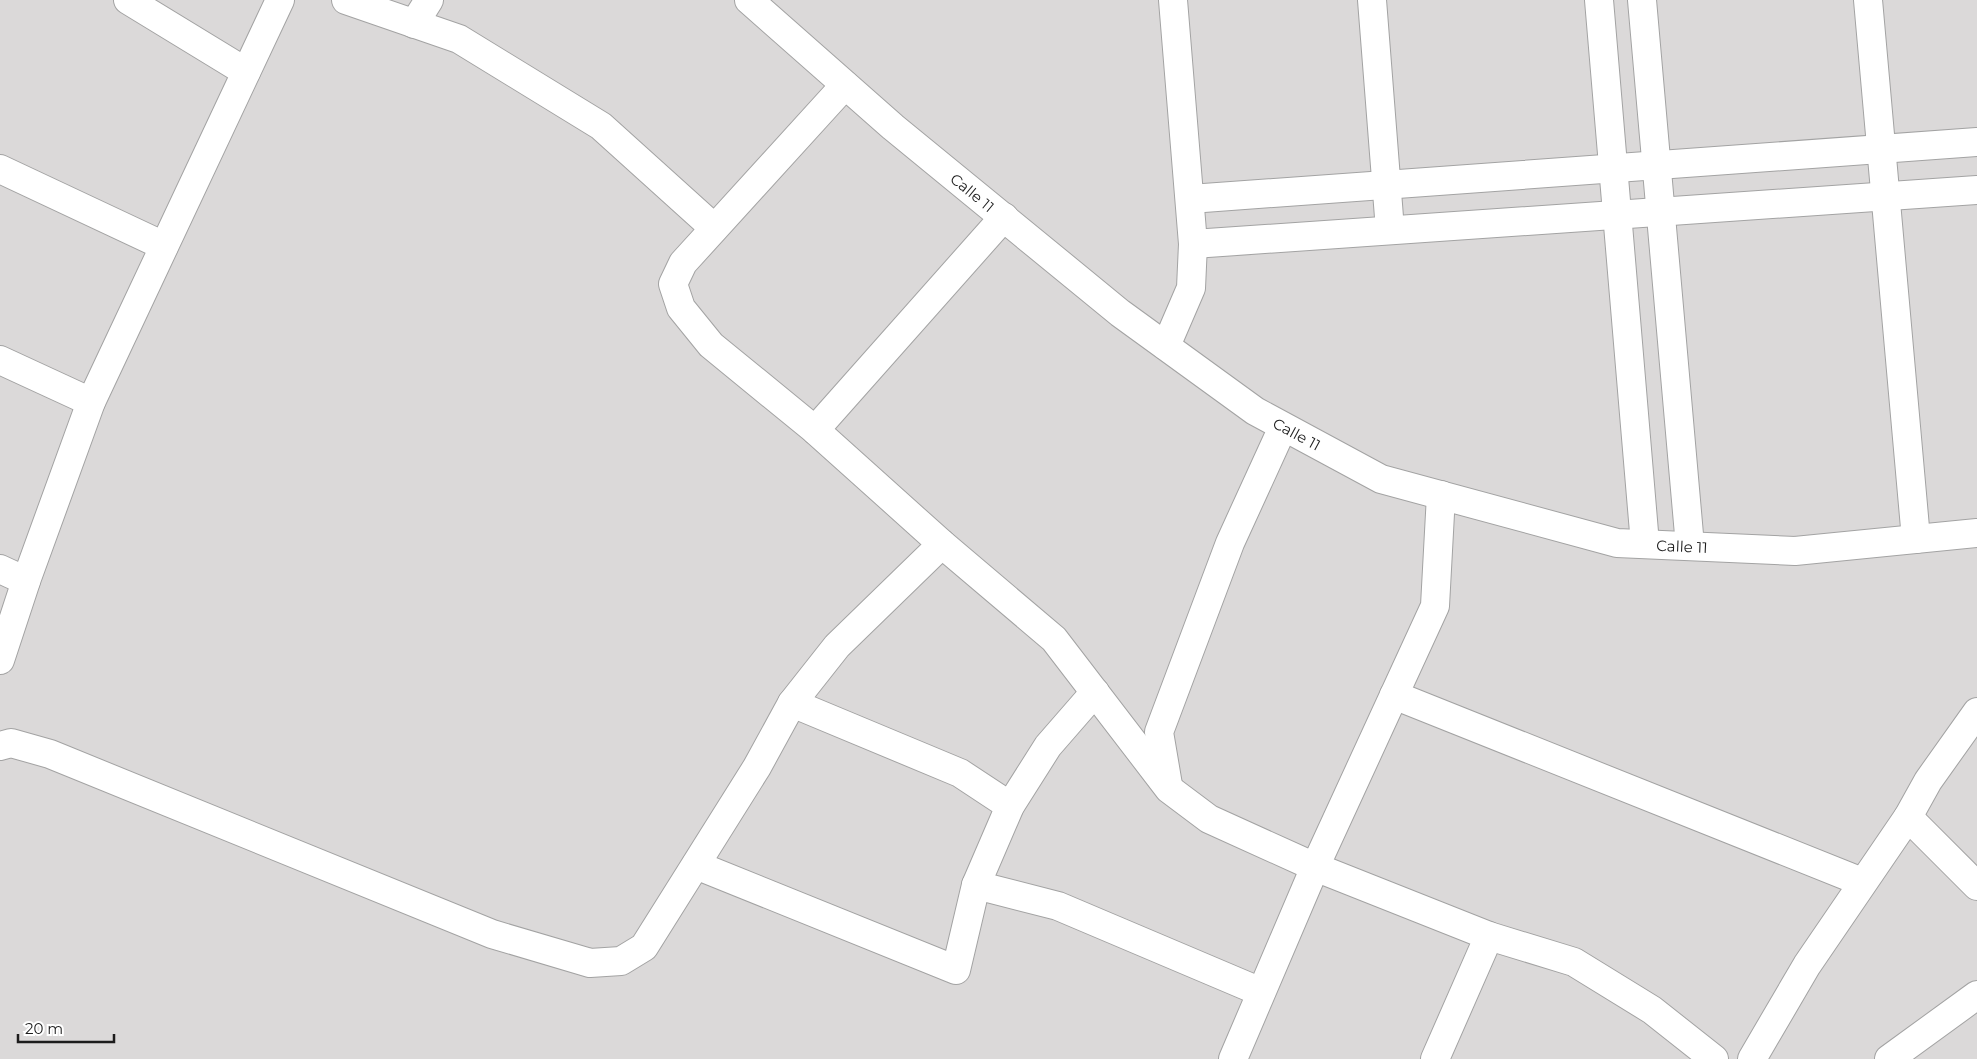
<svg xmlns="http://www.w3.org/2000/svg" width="1977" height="1059" font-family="Montserrat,sans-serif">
<rect width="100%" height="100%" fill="#efebe1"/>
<rect fill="#dbd9d9" x="0" y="0" width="1977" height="1059"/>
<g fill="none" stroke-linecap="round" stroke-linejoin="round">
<g stroke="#a3a3a3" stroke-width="30">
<g id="minor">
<polyline points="128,0 246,72"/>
<polyline points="346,0 459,39 601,126 714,228"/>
<polyline points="1372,0 1390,230"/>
<polyline points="1599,0 1645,544"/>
<polyline points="1642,0 1690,546"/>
<polyline points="1868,0 1916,539"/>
<polyline points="414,24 429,0"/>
<polyline points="845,85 683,263 673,284 681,308 711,345 815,430 942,544 1054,639 1169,789 1209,819 1315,867 1489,936 1574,962 1652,1010 1714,1059"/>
<polyline points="0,169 164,246"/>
<polyline points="1190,199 1977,142"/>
<polyline points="1193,244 1977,190"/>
<polyline points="1166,346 1191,288 1193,244 1173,0"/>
<polyline points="0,360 91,402"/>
<polyline points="815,430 1004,217"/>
<polyline points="0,569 26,581"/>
<polyline points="0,660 26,581 91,402 280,0"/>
<polyline points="1394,695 1862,882"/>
<polyline points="792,703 960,773 1010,806"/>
<polyline points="0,746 11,743 50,754 492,934 590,963 621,961 644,947 757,767 792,703 837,646 942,544"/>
<polyline points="1168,785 1159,732 1230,543 1283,427"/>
<polyline points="1908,817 1977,886"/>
<polyline points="696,865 956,970 976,885 1010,806 1048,746 1095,692"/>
<polyline points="976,885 1058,906 1261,992"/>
<polyline points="1233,1059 1315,867 1435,606 1441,495"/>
<polyline points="1435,1059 1489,936"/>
<polyline points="1889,1059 1977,995"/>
</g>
</g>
<g stroke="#a3a3a3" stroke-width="30">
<g id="tertiary">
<path id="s1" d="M 749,0 L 893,127 L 1120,313 L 1255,411 L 1381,479 L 1617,543 L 1795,551 L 1977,533"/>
<polyline points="1752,1059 1807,965 1908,817 1928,781 1977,712"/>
</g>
</g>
<use href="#minor" stroke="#fff" stroke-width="28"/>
<use href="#tertiary" stroke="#fff" stroke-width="28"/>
</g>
<g text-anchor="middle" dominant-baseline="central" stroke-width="4" stroke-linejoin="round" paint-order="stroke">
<g font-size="15" fill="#1c1c1c" stroke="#fff">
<text stroke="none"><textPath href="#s1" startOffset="295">Calle 11</textPath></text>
<text stroke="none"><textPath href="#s1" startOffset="700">Calle 11</textPath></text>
<text stroke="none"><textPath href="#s1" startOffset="1105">Calle 11</textPath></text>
</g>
</g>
<path d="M18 1034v8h96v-8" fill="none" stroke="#1c1c1c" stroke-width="2.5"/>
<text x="25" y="1034" font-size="15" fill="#1c1c1c" stroke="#ffffff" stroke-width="4" paint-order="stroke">20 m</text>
</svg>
